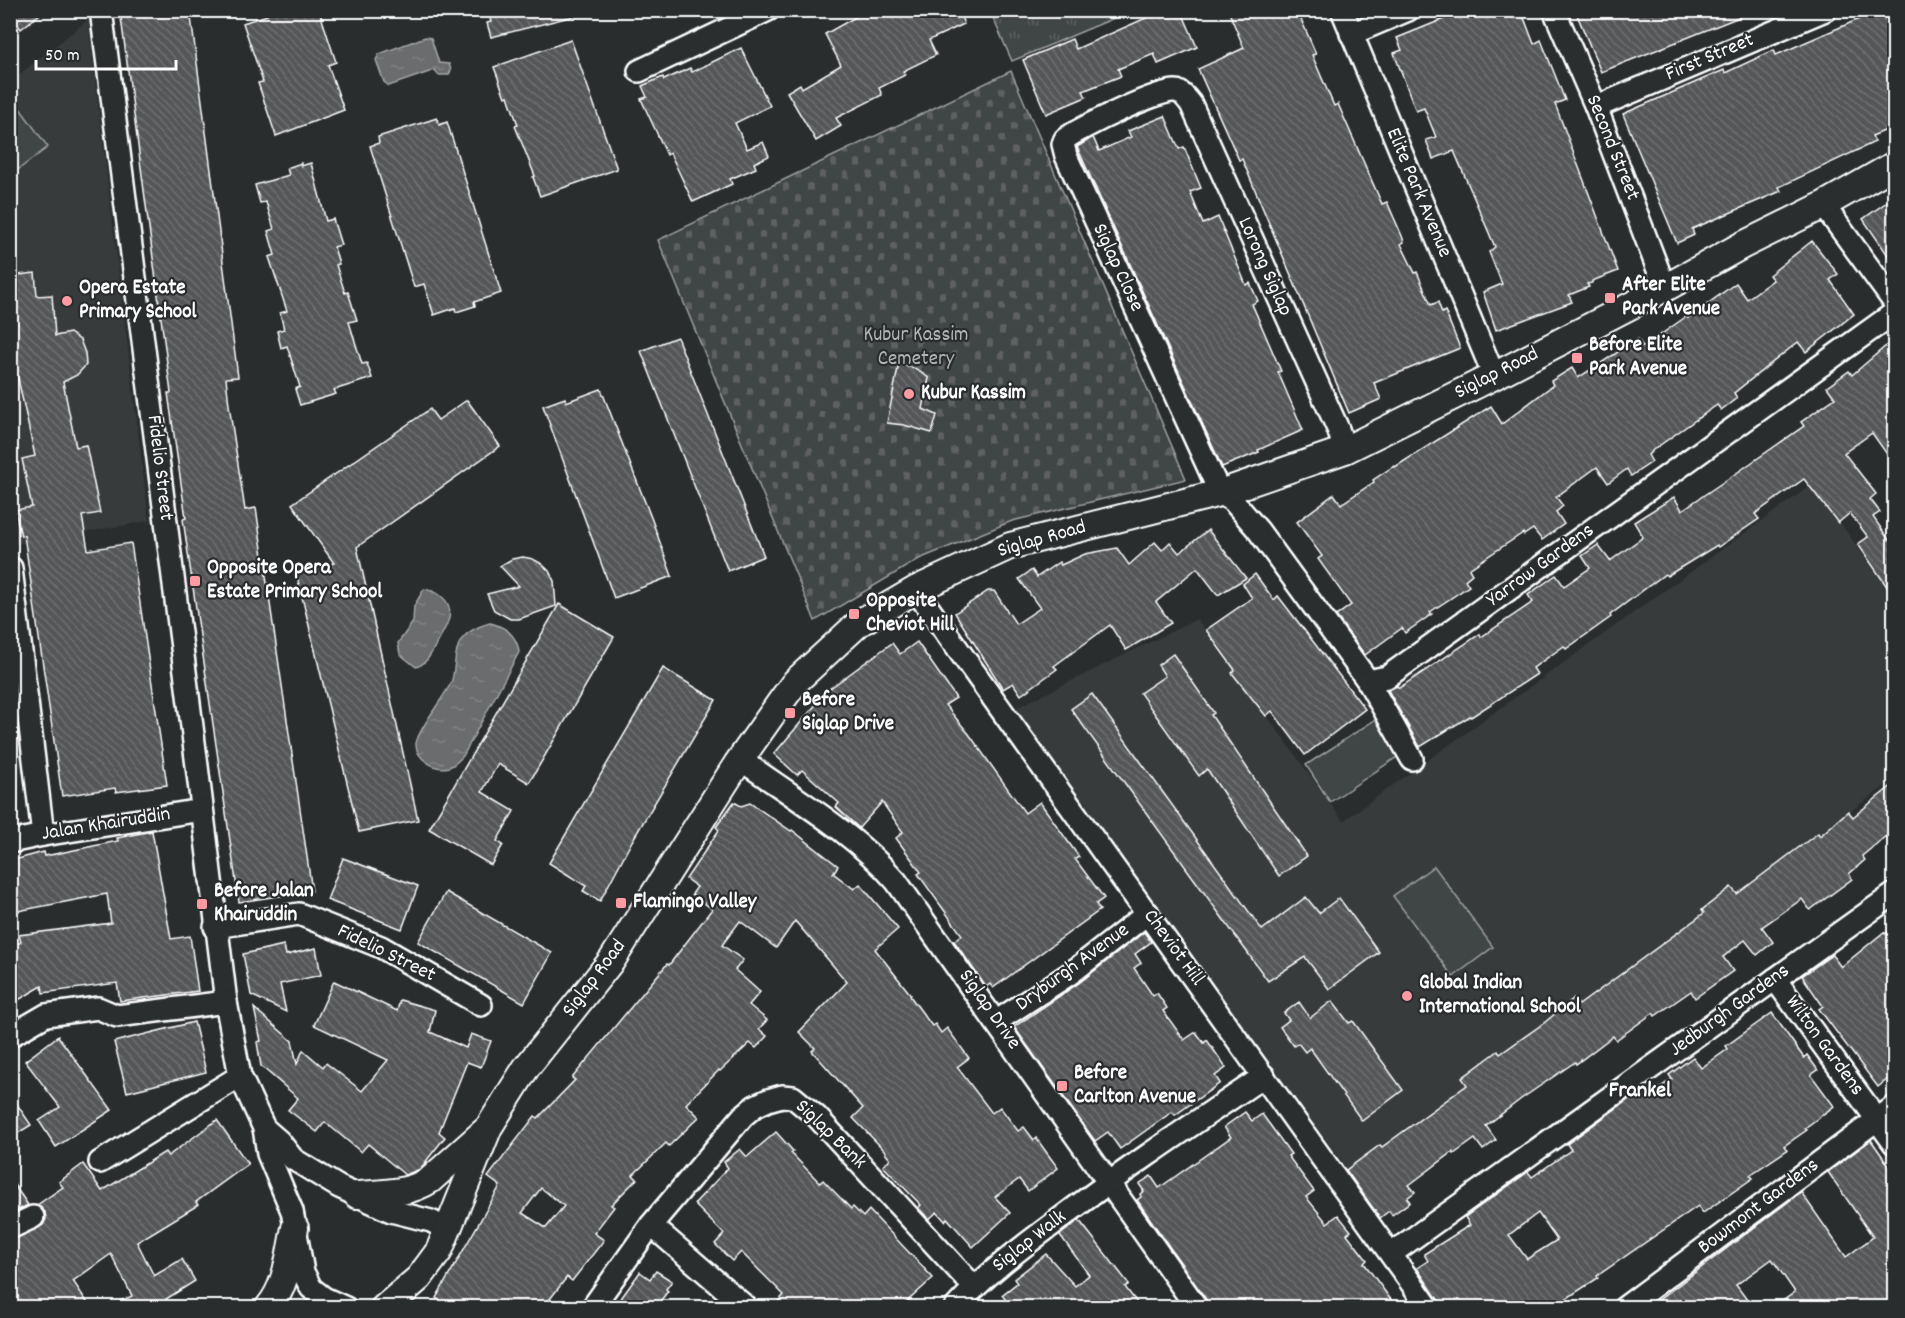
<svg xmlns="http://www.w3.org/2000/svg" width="1905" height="1318" font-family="Dekko,sans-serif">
<defs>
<pattern id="cemetery-stones" width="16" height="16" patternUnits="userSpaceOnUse" patternTransform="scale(1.5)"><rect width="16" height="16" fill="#414445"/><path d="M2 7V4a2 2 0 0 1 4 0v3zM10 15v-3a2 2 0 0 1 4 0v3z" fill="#5e6061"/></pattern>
<pattern id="park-tufts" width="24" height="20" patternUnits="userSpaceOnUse" patternTransform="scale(1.5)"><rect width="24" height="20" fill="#414445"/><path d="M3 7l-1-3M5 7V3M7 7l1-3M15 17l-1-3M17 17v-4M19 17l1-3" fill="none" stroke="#5e6061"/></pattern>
<pattern id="water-ripples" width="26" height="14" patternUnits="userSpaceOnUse" patternTransform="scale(1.5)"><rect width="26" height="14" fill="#6a6c6d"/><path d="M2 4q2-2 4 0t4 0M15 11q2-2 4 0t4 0" fill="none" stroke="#808283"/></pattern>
<pattern id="building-back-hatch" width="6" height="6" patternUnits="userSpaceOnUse" patternTransform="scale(1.5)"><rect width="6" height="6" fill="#555758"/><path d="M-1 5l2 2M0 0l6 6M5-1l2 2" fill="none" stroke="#6e7071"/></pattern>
</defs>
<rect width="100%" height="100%" fill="#2a2d2e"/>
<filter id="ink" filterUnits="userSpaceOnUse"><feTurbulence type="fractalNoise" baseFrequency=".0167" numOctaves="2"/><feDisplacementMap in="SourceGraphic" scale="12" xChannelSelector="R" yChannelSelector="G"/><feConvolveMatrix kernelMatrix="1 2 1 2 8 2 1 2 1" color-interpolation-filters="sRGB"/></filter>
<g filter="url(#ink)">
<g fill="#373a3b">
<polygon points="88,20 149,521 11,545 11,81"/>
<polygon points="1813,484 1894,599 1894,780 1348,1171 1014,709 1197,619 1343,821"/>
</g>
<polygon fill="url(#cemetery-stones)" stroke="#a0a2a2" stroke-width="1.5" points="1011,71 1186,479 1012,521 919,559 815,621 658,240"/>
<polygon fill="url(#park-tufts)" stroke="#a0a2a2" stroke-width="1.5" points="990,11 1131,11 1012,61"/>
<g fill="#414445" stroke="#a0a2a2" stroke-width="1.5">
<polygon points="11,96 48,147 11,175"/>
<polygon points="1376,719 1400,755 1330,802 1306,765"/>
<polygon points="1434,866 1493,947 1453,977 1393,896"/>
</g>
<g fill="url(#water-ripples)" stroke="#a6a7a7" stroke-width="1.5">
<polygon points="425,37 431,38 439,63 449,64 451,70 449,75 438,75 435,70 389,86 384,82 376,60 379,54"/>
<path d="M 424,589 C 431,590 436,592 441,596 C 459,610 445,628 437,643 C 431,653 428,663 416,667 L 400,654 L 398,643 L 413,622 L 414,606 Z"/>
<path d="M 490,623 C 507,627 517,636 519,652 L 463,756 C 459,760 455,765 449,767 C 435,771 415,758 416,743 C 418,730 444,697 451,683 C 456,670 453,655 460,642 C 466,632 479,626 490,623 Z"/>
</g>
<g fill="url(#building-back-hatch)" stroke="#fff" stroke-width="1.5" fill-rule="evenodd">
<polygon points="10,10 45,10 21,29 10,15"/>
<polygon points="120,10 190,10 238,377 226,378 229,405 245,510 256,508 312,891 239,902 183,519 186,518 168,393 171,393"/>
<polygon points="266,10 319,10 336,62 328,65 344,110 276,136 258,83 263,82 243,23 267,15"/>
<polygon points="488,10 573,10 574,16 491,37 487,23 491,22"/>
<polygon points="868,10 958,10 964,24 929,40 936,55 903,71 905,75 879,88 882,95 836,118 841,126 816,141 787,92 800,84 802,88 841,65 825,34"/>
<polygon points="1164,10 1181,10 1197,47 1158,64 1154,54 1118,69 1121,76 1083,91 1086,97 1046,114 1023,60 1072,39 1076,49"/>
<polygon points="1228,10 1297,10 1316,54 1312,55 1334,106 1338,104 1382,204 1387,202 1402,236 1404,242 1401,244 1415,273 1417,272 1431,305 1438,302 1442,313 1445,311 1460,348 1374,383 1381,399 1349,413 1242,159 1239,160 1198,69 1244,48"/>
<polygon points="1466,10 1521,10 1534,44 1541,40 1565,100 1555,104 1618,271 1592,281 1592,283 1587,284 1589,287 1569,295 1572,302 1496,330 1483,292 1502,284 1489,252 1495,247 1454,151 1433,159 1426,140 1436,137 1424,108 1416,111 1394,53 1402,50 1397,38"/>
<polygon points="1575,10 1752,10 1752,12 1601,72"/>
<polygon points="1880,10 1883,10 1894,41 1894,127 1872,136 1875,142 1779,187 1781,191 1692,229 1694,235 1677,243 1623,114 1724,70 1725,73 1774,50 1776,55"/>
<polygon points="571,40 617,169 540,196 533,177 535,176 515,126 518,125 508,96 505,97 494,67"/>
<polygon points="741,48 770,106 735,123 747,149 763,142 769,156 754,163 756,168 730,179 732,184 693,202 670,153 667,155 641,99 647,97 642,86 663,77 664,80 690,68 692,72"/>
<polygon points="1165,116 1179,149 1184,147 1201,188 1190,192 1203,224 1218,217 1246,285 1250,283 1258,301 1252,304 1281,371 1278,372 1303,430 1258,450 1259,452 1222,467 1077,147 1093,137 1099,151 1131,137 1128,131"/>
<polygon points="437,118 439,125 447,122 501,293 474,302 475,306 456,312 455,308 434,315 424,284 414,287 370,146 379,143 378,137"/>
<polygon points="301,163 301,166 311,163 326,221 333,219 341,245 334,247 339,264 336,265 345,293 348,292 357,320 349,322 362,364 367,363 372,378 334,390 336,394 300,405 295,389 300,387 287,346 281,348 277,331 284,329 280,313 287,311 269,257 275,255 268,231 274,229 266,202 260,203 255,185 289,175 287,168"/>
<polygon points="1894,197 1894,264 1863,219"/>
<polygon points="1812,241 1838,274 1830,280 1854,314 1806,352 1798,342 1734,393 1737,398 1721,410 1717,405 1653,450 1648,455 1652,462 1631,476 1627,469 1608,483 1597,467 1556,497 1563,506 1556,512 1564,524 1542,540 1533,529 1524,535 1523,533 1469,569 1472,574 1465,580 1469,586 1430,612 1432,614 1405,633 1402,628 1365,655 1336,616 1351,605 1318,559 1322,556 1297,522 1334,494 1341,504 1374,482 1373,480 1394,466 1395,467 1491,406 1502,424 1553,385 1551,381 1572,368 1578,378 1638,339 1643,347 1687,316 1688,318 1736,283 1747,299 1773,280 1769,275"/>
<polygon points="35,273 37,296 52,295 55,336 70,333 80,340 85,353 86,365 77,375 63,382 76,447 86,445 100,513 82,516 88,550 131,543 167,785 116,792 115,788 62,796 24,535 21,536 15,510 32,507 22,459 35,456 17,374 10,375 10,276"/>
<polygon points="677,337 764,556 728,571 641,351"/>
<polygon points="1887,345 1894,353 1894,464 1872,433 1844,453 1876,494 1870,499 1880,512 1873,517 1889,540 1894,536 1894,597 1858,544 1868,537 1850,513 1838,523 1804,479 1755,514 1759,519 1718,547 1717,545 1667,576 1665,574 1610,615 1611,617 1566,649 1564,646 1533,668 1537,674 1471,717 1470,716 1420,747 1388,690 1397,686 1399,688 1480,634 1481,637 1533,602 1528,595 1556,575 1564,586 1590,568 1582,556 1598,545 1610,561 1643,537 1634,522 1674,497 1682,510 1738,472 1804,426 1801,422 1835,398 1827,387 1849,371 1852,375"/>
<polygon points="899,363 916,369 929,378 923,409 937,415 932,433 904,425 887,423"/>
<polygon points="601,389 652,520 672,576 614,598 543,406 565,398 566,402"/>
<polygon points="467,400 500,446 357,547 418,820 359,832 296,572 334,563 292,504 430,409 438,420"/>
<polygon points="1208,530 1246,578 1218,595 1197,568 1156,602 1171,623 1126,650 1110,625 1054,666 1057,669 1021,695 1013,683 1003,689 955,613 988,591 994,591 1016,624 1040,608 1019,579 1032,570 1037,577 1059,562 1061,565 1085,554 1117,548 1129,565 1155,542 1162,550 1170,542 1179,553"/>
<polygon points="523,557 533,559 542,564 549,571 554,581 556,606 519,619 510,619 494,610 487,594 519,586 500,566 512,559"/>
<polygon points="1255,574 1274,600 1278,596 1365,709 1305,755 1272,711 1266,716 1232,673 1235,670 1206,630 1252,598 1243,584"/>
<polygon points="559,604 614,637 529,783 498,764 482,792 514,811 497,841 503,845 491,865 429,829"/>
<polygon points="917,642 956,698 945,705 969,734 1025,813 1040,802 1079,857 1075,859 1104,898 1096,904 1100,910 993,988 990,984 986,987 954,941 962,935 918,874 921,872 896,838 903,832 882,802 859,828 836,807 839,803 802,770 797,775 774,754 829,689 892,643 900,654"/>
<polygon points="1173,654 1214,713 1211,715 1307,856 1279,876 1207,769 1199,776 1140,693 1165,676 1158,665"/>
<polygon points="663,668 716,700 632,841 600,901 583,891 586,886 549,863"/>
<polygon points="1092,694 1262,930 1306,897 1319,913 1339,898 1379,952 1329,989 1305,957 1268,981 1071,709"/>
<polygon points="1894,784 1894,846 1886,836 1862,856 1865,860 1849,874 1852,879 1810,910 1802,899 1762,927 1773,942 1757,955 1745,940 1723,957 1733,971 1695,998 1691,991 1655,1016 1653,1013 1616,1040 1613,1036 1576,1064 1575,1062 1521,1099 1486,1126 1496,1140 1483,1150 1475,1139 1454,1154 1453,1152 1409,1185 1415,1192 1407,1198 1410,1202 1392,1215 1389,1211 1380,1218 1346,1170 1380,1145 1382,1147 1467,1085 1462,1078 1498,1051 1500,1054 1544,1023 1574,998 1579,1005 1704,913 1702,910 1731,887 1737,894 1818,833 1820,836 1848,811 1853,817"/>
<path d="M 734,802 L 741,806 L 750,803 L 791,831 L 792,830 L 838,866 L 833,873 L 854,889 L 860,884 L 898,929 L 875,949 L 911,995 L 910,996 L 932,1026 L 935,1024 L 941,1033 L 947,1028 L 969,1058 L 957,1067 L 992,1113 L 1000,1107 L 1018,1131 L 1024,1127 L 1034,1140 L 1036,1138 L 1058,1168 L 1028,1191 L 1019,1179 L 995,1197 L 1010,1213 L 973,1247 L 947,1218 L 945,1221 L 937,1212 L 929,1219 L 918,1208 L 921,1205 L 883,1166 L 890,1159 L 885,1153 L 886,1152 L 853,1118 L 863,1108 L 812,1051 L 815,1048 L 799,1032 L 847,982 L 795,921 L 776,948 L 740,921 L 722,945 L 743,960 L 735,970 L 760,992 L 749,1005 L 767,1020 L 759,1029 L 767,1036 L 756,1048 L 750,1043 L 720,1071 L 719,1070 L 686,1104 L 699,1117 L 669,1146 L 666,1143 L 633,1175 L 637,1179 L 611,1205 L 614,1207 L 594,1233 L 604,1240 L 572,1281 L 567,1277 L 543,1308 L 451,1308 L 436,1298 L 500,1186 L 488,1177 L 535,1116 L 538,1118 L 575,1080 L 572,1078 L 667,964 L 669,965 L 712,909 L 692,894 L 697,887 L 686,879 L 719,830 L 716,827 ZM 541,1188 L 564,1206 L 546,1228 L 522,1213 Z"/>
<polygon points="152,831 171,939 190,936 198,991 120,1001 117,983 43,993 42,986 10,1005 10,948 21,942 19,935 111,923 107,894 13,912 10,902 10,861 44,852 45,856 118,841 117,838"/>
<polygon points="343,858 418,886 402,929 327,900"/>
<polygon points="446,892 552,953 524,1003 418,942"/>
<polygon points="1894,926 1894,1074 1878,1087 1819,1009 1823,1006 1802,976 1832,955 1841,967 1884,932 1885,934"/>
<polygon points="1144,932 1151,942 1135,954 1141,963 1134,968 1153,996 1157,993 1167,1008 1163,1011 1184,1040 1196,1032 1204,1043 1207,1040 1226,1068 1215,1076 1220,1083 1175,1115 1172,1112 1120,1149 1108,1132 1095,1141 1014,1027 1079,983"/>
<polygon points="284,945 286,955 316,948 321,975 280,984 286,1012 251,995 243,954"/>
<polygon points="334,981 397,1011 400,1000 435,1010 430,1032 466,1048 471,1034 491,1041 481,1067 467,1062 439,1132 445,1137 420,1169 405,1175 368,1144 361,1152 325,1122 317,1132 288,1110 298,1098 261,1066 257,1042 261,1041 254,1008 292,1041 297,1064 303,1050 323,1067 326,1063 362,1091 388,1060 314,1025"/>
<polygon points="1332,1001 1349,1023 1353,1021 1403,1090 1362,1121 1310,1048 1305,1052 1298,1043 1294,1046 1280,1027 1289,1020 1284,1013 1299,1002 1310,1018"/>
<path d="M 1772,1013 L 1804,1058 L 1807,1055 L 1818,1070 L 1811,1075 L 1834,1106 L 1805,1128 L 1807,1130 L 1784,1146 L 1787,1150 L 1750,1175 L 1753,1178 L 1703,1213 L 1698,1206 L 1597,1276 L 1598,1278 L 1552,1308 L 1442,1308 L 1439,1301 L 1417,1268 L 1428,1261 L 1424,1254 L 1470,1225 L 1465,1217 L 1528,1172 L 1532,1177 L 1571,1150 L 1567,1144 L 1639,1092 L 1644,1099 L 1672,1079 L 1669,1075 L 1693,1057 L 1701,1068 L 1728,1049 L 1726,1046 ZM 1538,1213 L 1557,1240 L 1527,1259 L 1509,1235 Z"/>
<polygon points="194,1022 206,1072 127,1092 114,1042"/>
<polygon points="58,1036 112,1110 56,1147 39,1121 60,1107 25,1061"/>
<polygon points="10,1094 31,1125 10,1138"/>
<polygon points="1245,1112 1252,1121 1262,1114 1291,1154 1288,1156 1314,1191 1306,1197 1327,1223 1338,1215 1351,1231 1347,1234 1367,1260 1364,1263 1397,1308 1210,1308 1207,1301 1137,1200 1141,1197 1140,1194 1144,1191 1139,1184 1151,1176 1159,1188 1231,1137 1224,1127"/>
<polygon points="217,1120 248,1164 196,1202 198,1205 137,1242 154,1276 182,1259 195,1281 166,1299 170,1308 105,1308 132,1296 111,1254 73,1281 91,1308 18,1308 10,1297 10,1241 43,1225 46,1219 45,1212 37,1205 63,1187 59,1182 83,1164 102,1191 165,1152 168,1156"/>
<polygon points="776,1132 793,1151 791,1153 820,1183 823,1180 851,1209 853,1207 863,1217 869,1210 933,1278 900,1308 772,1308 784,1295 741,1252 732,1261 715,1244 724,1234 694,1204 728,1168 724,1162 740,1149 747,1157"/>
<polygon points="1871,1140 1894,1173 1894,1308 1773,1308 1795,1292 1772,1259 1736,1285 1753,1308 1648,1308 1801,1192 1846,1257 1873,1237 1828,1172"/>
<polygon points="10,1179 28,1205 10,1214"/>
<polygon points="1079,1220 1129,1284 1125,1287 1141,1308 1012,1308 1002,1295 1017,1283 1014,1279 1046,1254 1075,1286 1089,1275 1060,1235"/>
<polygon points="656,1271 672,1281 666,1289 668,1291 655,1308 614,1308 640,1272 650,1279"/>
</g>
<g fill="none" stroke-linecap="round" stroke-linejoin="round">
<g stroke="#fff" stroke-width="26">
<g id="minor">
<polyline points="101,10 197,766 226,1002 240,1076 264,1128 268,1154 292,1211 303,1272 311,1288 324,1298 346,1308"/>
<polyline points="1342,10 1494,376"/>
<polyline points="1554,10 1596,107 1665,288"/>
<polyline points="1351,34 1408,10"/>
<polyline points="639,71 768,10"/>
<polyline points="1596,107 1825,10"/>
<polyline points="1820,207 1830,214 1894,302"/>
<path d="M 1345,450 L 1338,429 L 1191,104 C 1187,99 1183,93 1177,91 C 1163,87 1078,129 1065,139 L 1063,144 L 1066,156 L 1220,493 L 1233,501 L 1258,530 L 1368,681 L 1412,759"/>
<polyline points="11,568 43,835"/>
<polyline points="917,589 922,599 1429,1308"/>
<polyline points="1368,681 1387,677 1894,313"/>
<path d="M 737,764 L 740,759 C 794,798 852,831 896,881 L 1197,1308"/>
<polyline points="10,842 43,835 202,810"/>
<polyline points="215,927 299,914 381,947 481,1005"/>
<polyline points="1775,979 1894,1143"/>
<polyline points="997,1021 1071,973 1148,913"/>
<polyline points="10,1036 46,1015 98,1008 117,1016 226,1002"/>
<polyline points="264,1128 279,1141 293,1159 339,1187 391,1211 431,1221 448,1230"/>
<polyline points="100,1162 240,1076"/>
<polyline points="651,1225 747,1308"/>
<polyline points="10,1228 33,1217"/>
<polyline points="1391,1254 1894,894"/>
<polyline points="592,1308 651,1225 743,1116 755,1106 768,1100 782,1096 793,1097 817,1117 974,1287"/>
<path d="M 955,1308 C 984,1276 1018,1250 1053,1224 C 1121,1172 1193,1124 1264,1076"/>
<polyline points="1624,1308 1894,1107"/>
</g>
</g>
<g stroke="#fff" stroke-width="30">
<g id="major">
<path d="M 357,1195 C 383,1193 408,1194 430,1180 L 485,1131"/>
<path d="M 268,1308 C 287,1286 289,1256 295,1228"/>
<polyline points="384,1308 419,1278 439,1251 489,1127 526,1068 612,960 737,764 782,700 796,681 859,623 917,589 1010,546 1220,493 1345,450 1494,376 1665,288 1741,246 1820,207 1894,165"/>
</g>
</g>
<use href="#minor" stroke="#2a2d2e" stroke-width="21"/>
<use href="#major" stroke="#2a2d2e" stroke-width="26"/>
</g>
</g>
<g fill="#ff9aa2" stroke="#2a2d2e" stroke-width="2">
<rect x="1604" y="292" width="12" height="12" rx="3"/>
<circle cx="67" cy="301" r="6"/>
<rect x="1571" y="352" width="12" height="12" rx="3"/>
<circle cx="909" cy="394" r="6"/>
<rect x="189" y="575" width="12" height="12" rx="3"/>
<rect x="848" y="608" width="12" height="12" rx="3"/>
<rect x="784" y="707" width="12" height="12" rx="3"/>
<rect x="615" y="897" width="12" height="12" rx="3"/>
<rect x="196" y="898" width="12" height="12" rx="3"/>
<circle cx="1407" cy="996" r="6"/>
<rect x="1056" y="1080" width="12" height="12" rx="3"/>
</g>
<g text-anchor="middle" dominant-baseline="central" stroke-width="4.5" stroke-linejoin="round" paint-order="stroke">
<g font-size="21" fill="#fff" stroke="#2a2d2e">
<text transform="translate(1710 58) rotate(-23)">First Street</text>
<text transform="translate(1612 148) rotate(68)">Second Street</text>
<text transform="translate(1418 193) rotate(67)">Elite Park Avenue</text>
<text transform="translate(1264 267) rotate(66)">Lorong Siglap</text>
<text transform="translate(1117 268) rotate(65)">Siglap Close</text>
<text transform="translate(1497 374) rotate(-27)">Siglap Road</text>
<text transform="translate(159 468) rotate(83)">Fidelio Street</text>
<text transform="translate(1042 540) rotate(-16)">Siglap Road</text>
<text transform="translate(1541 566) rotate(-36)">Yarrow Gardens</text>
<text transform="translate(106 825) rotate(-9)">Jalan Khairuddin</text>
<text transform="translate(1173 948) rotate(54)">Cheviot Hill</text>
<text transform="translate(386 954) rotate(26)">Fidelio Street</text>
<text transform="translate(1073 968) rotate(-36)">Dryburgh Avenue</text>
<text transform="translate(595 979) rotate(-53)">Siglap Road</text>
<text transform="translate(989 1010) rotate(55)">Siglap Drive</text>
<text transform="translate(1730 1011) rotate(-36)">Jedburgh Gardens</text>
<text transform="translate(1824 1046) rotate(54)">Wilton Gardens</text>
<text transform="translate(830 1135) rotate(44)">Siglap Bank</text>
<text transform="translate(1759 1207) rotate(-37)">Bowmont Gardens</text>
<text transform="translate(1030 1242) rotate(-38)">Siglap Walk</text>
</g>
<g font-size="21" font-weight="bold" fill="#fff" stroke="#2a2d2e" text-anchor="start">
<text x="1622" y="286">After Elite<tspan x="1622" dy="24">Park Avenue</tspan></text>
<text x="79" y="289">Opera Estate<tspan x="79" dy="24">Primary School</tspan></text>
<text x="1589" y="346">Before Elite<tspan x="1589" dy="24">Park Avenue</tspan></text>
<text x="921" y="394">Kubur Kassim</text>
<text x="207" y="569">Opposite Opera<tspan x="207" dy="24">Estate Primary School</tspan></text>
<text x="866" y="602">Opposite<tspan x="866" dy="24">Cheviot Hill</tspan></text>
<text x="802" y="701">Before<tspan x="802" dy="24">Siglap Drive</tspan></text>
<text x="214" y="892">Before Jalan<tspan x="214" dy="24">Khairuddin</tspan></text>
<text x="633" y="903">Flamingo Valley</text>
<text x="1419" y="984">Global Indian<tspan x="1419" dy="24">International School</tspan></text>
<text x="1074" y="1074">Before<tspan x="1074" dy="24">Carlton Avenue</tspan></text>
</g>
<g font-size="21" fill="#b3b4b5" stroke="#2a2d2e">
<text x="916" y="336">Kubur Kassim<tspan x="916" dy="24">Cemetery</tspan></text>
</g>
<g font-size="22" font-weight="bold" fill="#fff" stroke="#2a2d2e">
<text x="1640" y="1091">Frankel</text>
</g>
</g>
<rect width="1905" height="1318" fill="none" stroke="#2a2d2e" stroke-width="36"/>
<rect x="18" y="18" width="1869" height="1282" fill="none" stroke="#fff" stroke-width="2" filter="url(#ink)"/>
<path d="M36 60v9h140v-9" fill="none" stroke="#ffffff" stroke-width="3"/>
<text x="45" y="60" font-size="18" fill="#ffffff" stroke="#2a2d2e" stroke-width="4.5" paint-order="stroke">50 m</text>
</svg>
